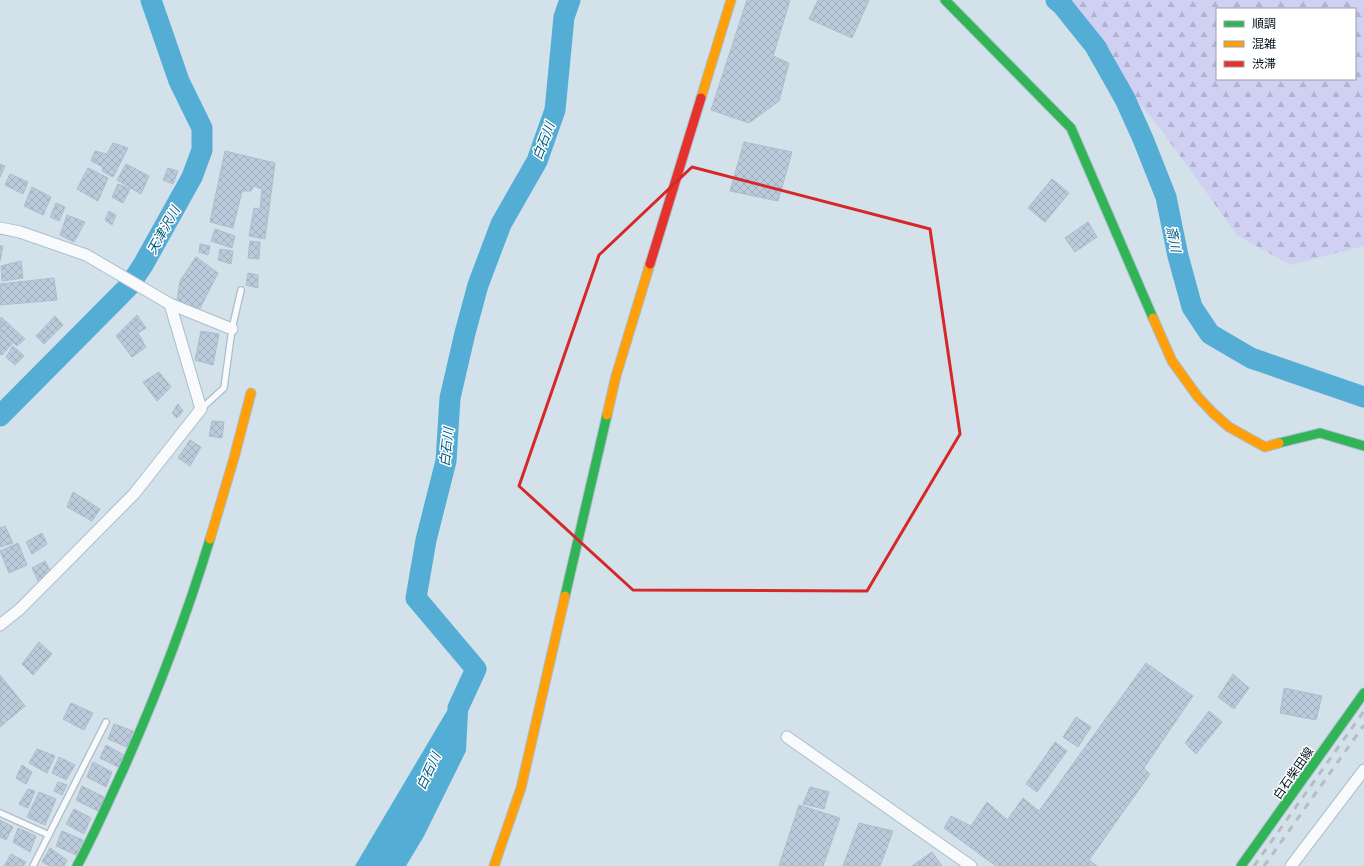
<svg xmlns="http://www.w3.org/2000/svg" width="1364" height="866" font-family="Ubuntu,'Noto Sans JP',sans-serif">
<defs>
<pattern id="forest-firs" width="22" height="20" patternUnits="userSpaceOnUse"><rect width="22" height="20" fill="#d0d1f2"/><path d="M5 1l3.5 6h-7zM16 11l3.5 6h-7z" fill="#b1b2cf"/></pattern>
<pattern id="building-cross-hatch" width="8" height="8" patternUnits="userSpaceOnUse"><rect width="8" height="8" fill="#bbcbdb"/><path d="M0 0l8 8M0 8l8-8" fill="none" stroke="#9fadbc"/></pattern>
</defs>
<rect width="100%" height="100%" fill="#d2e1ea"/>
<path fill="url(#forest-firs)" fill-rule="evenodd" d="M 1053,0 L 1364,0 L 1364,246 L 1290,265 L 1237,235 L 1162,131 L 1064,11 ZM 1217,9 L 1355,9 L 1355,79 L 1217,79 Z"/>
<polygon fill="#54add5" points="470,672 466,751 424,836 406,866 355,866"/>
<g fill="none" stroke-linecap="round" stroke-linejoin="round">
<g stroke="#54add5" stroke-width="21">
<polyline points="1056,0 1062,5 1095,46 1125,99 1143,139 1166,197 1178,256 1192,307 1210,334 1251,358 1364,397"/>
<polyline points="0,416 129,286 143,265 192,177 202,150 202,128 179,81 151,0"/>
<polyline points="458,708 476,669 416,598 426,540 446,461 450,398 465,333 478,285 501,224 537,161 555,110 564,17 570,0"/>
</g>
</g>
<g fill="url(#building-cross-hatch)" stroke="#aebdcb">
<polygon points="747,0 790,0 773,56 789,63 779,101 749,123 711,110"/>
<polygon points="818,0 869,0 852,38 809,19"/>
<polygon points="744,142 792,152 778,201 730,191"/>
<polygon points="113,143 128,148 113,177 102,171 103,167 91,161 95,151 107,154"/>
<polygon points="225,151 275,163 265,239 249,236 254,208 260,209 262,189 254,186 251,191 242,191 233,228 210,222"/>
<polygon points="0,164 5,166 0,177"/>
<polygon points="126,164 149,176 141,194 117,180"/>
<polygon points="88,168 108,178 98,201 77,189"/>
<polygon points="168,168 178,171 173,184 163,180"/>
<polygon points="10,174 28,182 23,194 5,185"/>
<polygon points="1052,179 1069,193 1045,222 1028,208"/>
<polygon points="118,184 130,189 123,203 112,197"/>
<polygon points="32,187 51,197 43,215 24,206"/>
<polygon points="56,203 65,207 59,221 50,217"/>
<polygon points="109,211 116,215 112,225 105,220"/>
<polygon points="67,215 85,222 74,242 60,235"/>
<polygon points="1088,222 1097,237 1075,252 1065,238"/>
<polygon points="215,229 235,236 232,248 211,241"/>
<polygon points="250,241 260,242 259,259 248,258"/>
<polygon points="200,244 210,246 208,255 199,252"/>
<polygon points="0,246 3,246 0,261"/>
<polygon points="220,249 233,251 231,264 218,260"/>
<polygon points="196,257 218,273 198,312 177,300 180,281"/>
<polygon points="21,261 23,278 2,281 1,266"/>
<polygon points="248,273 258,275 258,288 246,285"/>
<polygon points="54,278 57,300 0,305 0,284"/>
<polygon points="137,315 146,328 138,333 146,347 132,357 116,336"/>
<polygon points="55,316 63,325 44,344 36,336"/>
<polygon points="1,317 25,339 17,346 0,332"/>
<polygon points="201,331 219,334 213,365 195,360"/>
<polygon points="0,334 12,344 2,355 0,354"/>
<polygon points="13,346 24,356 15,365 6,357"/>
<polygon points="159,372 171,387 157,401 143,382"/>
<polygon points="178,404 183,411 177,418 172,413"/>
<polygon points="212,421 224,422 222,438 209,436"/>
<polygon points="190,440 201,447 190,466 178,458"/>
<polygon points="73,492 100,509 92,521 67,507"/>
<polygon points="5,526 13,543 0,547 0,528"/>
<polygon points="42,533 47,544 32,554 26,542"/>
<polygon points="18,543 27,565 9,573 0,551"/>
<polygon points="45,561 51,573 38,581 32,568"/>
<polygon points="39,642 52,654 33,675 22,664"/>
<polygon points="1146,663 1193,696 1144,768 1150,774 1089,860 1097,866 996,866 944,828 951,816 971,826 987,802 1007,820 1023,798 1039,811"/>
<polygon points="1233,674 1249,688 1234,709 1218,697"/>
<polygon points="0,675 25,706 0,727"/>
<polygon points="1284,688 1322,696 1316,720 1280,713"/>
<polygon points="71,703 93,713 84,730 63,719"/>
<polygon points="1209,711 1222,722 1196,754 1185,743"/>
<polygon points="1076,717 1091,727 1078,747 1063,737"/>
<polygon points="114,724 133,731 127,747 108,739"/>
<polygon points="1055,742 1067,751 1037,792 1026,784"/>
<polygon points="106,745 124,755 118,767 100,758"/>
<polygon points="37,749 55,756 47,773 29,763"/>
<polygon points="59,757 75,765 66,780 52,773"/>
<polygon points="93,762 112,772 106,787 87,777"/>
<polygon points="22,765 32,772 26,784 16,778"/>
<polygon points="58,782 67,785 62,795 54,791"/>
<polygon points="82,786 104,797 98,811 76,800"/>
<polygon points="810,787 829,792 824,809 803,804"/>
<polygon points="28,789 35,791 28,808 19,804"/>
<polygon points="39,792 56,799 45,825 27,817"/>
<polygon points="799,805 840,818 823,866 779,866"/>
<polygon points="74,809 91,818 84,834 66,824"/>
<polygon points="0,820 13,827 6,840 0,837"/>
<polygon points="859,823 893,831 880,866 843,866"/>
<polygon points="18,828 36,836 30,852 13,842"/>
<polygon points="62,831 83,840 76,855 56,846"/>
<polygon points="50,848 67,860 64,866 50,866 42,862"/>
<polygon points="932,852 942,866 912,866"/>
<polygon points="11,854 26,862 23,866 4,866"/>
</g>
<g fill="none" stroke-linecap="round" stroke-linejoin="round">
<g stroke="#aabfcb" stroke-width="8">
<g id="lane">
<polyline points="201,409 224,388 232,329 241,290"/>
<polyline points="0,813 49,835"/>
<polyline points="33,866 106,722"/>
</g>
</g>
<g stroke="#aabfcb" stroke-width="13">
<g id="street">
<polyline points="0,228 20,232 86,255 170,304 232,329"/>
<polyline points="0,625 20,609 134,494 201,409 170,304"/>
<polyline points="787,737 971,866"/>
<polyline points="1291,866 1364,770"/>
</g>
</g>
<g stroke="#aabfcb" stroke-width="11">
<g id="fast">
<polyline points="945,0 1071,128 1153,318"/>
<polyline points="1279,443 1320,433 1364,446"/>
<polyline points="565,596 607,415"/>
<path d="M 77,866 C 94,835 108,802 123,770 C 157,694 186,618 210,539"/>
<polyline points="1241,866 1364,693"/>
</g>
</g>
<g stroke="#aabfcb" stroke-width="11">
<g id="slow">
<polyline points="701,98 731,0"/>
<polyline points="1153,318 1172,361 1198,397 1213,413 1229,427 1265,447 1279,443"/>
<polyline points="607,415 616,376 650,264"/>
<polyline points="210,539 234,458 251,393"/>
<polyline points="494,866 521,788 565,596"/>
</g>
</g>
<g stroke="#aabfcb" stroke-width="11">
<polyline id="jam" points="650,264 701,98"/>
</g>
<use href="#lane" stroke="#f8fafc" stroke-width="5.5"/>
<use href="#street" stroke="#f8fafc" stroke-width="11"/>
<use href="#fast" stroke="#30b455" stroke-width="9"/>
<use href="#slow" stroke="#ff9f0a" stroke-width="9"/>
<use href="#jam" stroke="#e5322d" stroke-width="9"/>
<g stroke="#b7bcbf" stroke-width="3" stroke-dasharray="7 7" stroke-linecap="butt">
<polyline points="1254,866 1364,711"/>
<polyline points="1264,866 1364,725"/>
</g>
</g>
<path fill="none" stroke="#d62828" stroke-width="3" stroke-linejoin="round" d="M 692,167 L 930,229 L 960,434 L 867,591 L 633,590 L 519,486 L 599,255 Z"/>
<g text-anchor="middle" dominant-baseline="central" stroke-width="3" stroke-linejoin="round" paint-order="stroke">
<g font-size="12" fill="#00121e" stroke="#fff">
<text transform="translate(1293 773) rotate(-55)">白石柴田線</text>
</g>
<g font-size="13" font-style="italic" fill="#005b7f" stroke="#fff">
<text transform="translate(543 141) rotate(-69)">白石川</text>
<text transform="translate(163 230) rotate(-61)">天津沢川</text>
<text transform="translate(1174 239) rotate(78)">斎川</text>
<text transform="translate(446 447) rotate(-84)">白石川</text>
<text transform="translate(428 771) rotate(-65)">白石川</text>
</g>
</g>
<rect x="1216" y="8" width="140" height="72" fill="#ffffff" stroke="#99a0a5"/>
<rect x="1224" y="21" width="20" height="6" fill="#30b455" stroke="#99a0a5"/>
<text x="1252" y="28" font-size="12" fill="#00121e">順調</text>
<rect x="1224" y="41" width="20" height="6" fill="#ff9f0a" stroke="#99a0a5"/>
<text x="1252" y="48" font-size="12" fill="#00121e">混雑</text>
<rect x="1224" y="61" width="20" height="6" fill="#e5322d" stroke="#99a0a5"/>
<text x="1252" y="68" font-size="12" fill="#00121e">渋滞</text>
</svg>
